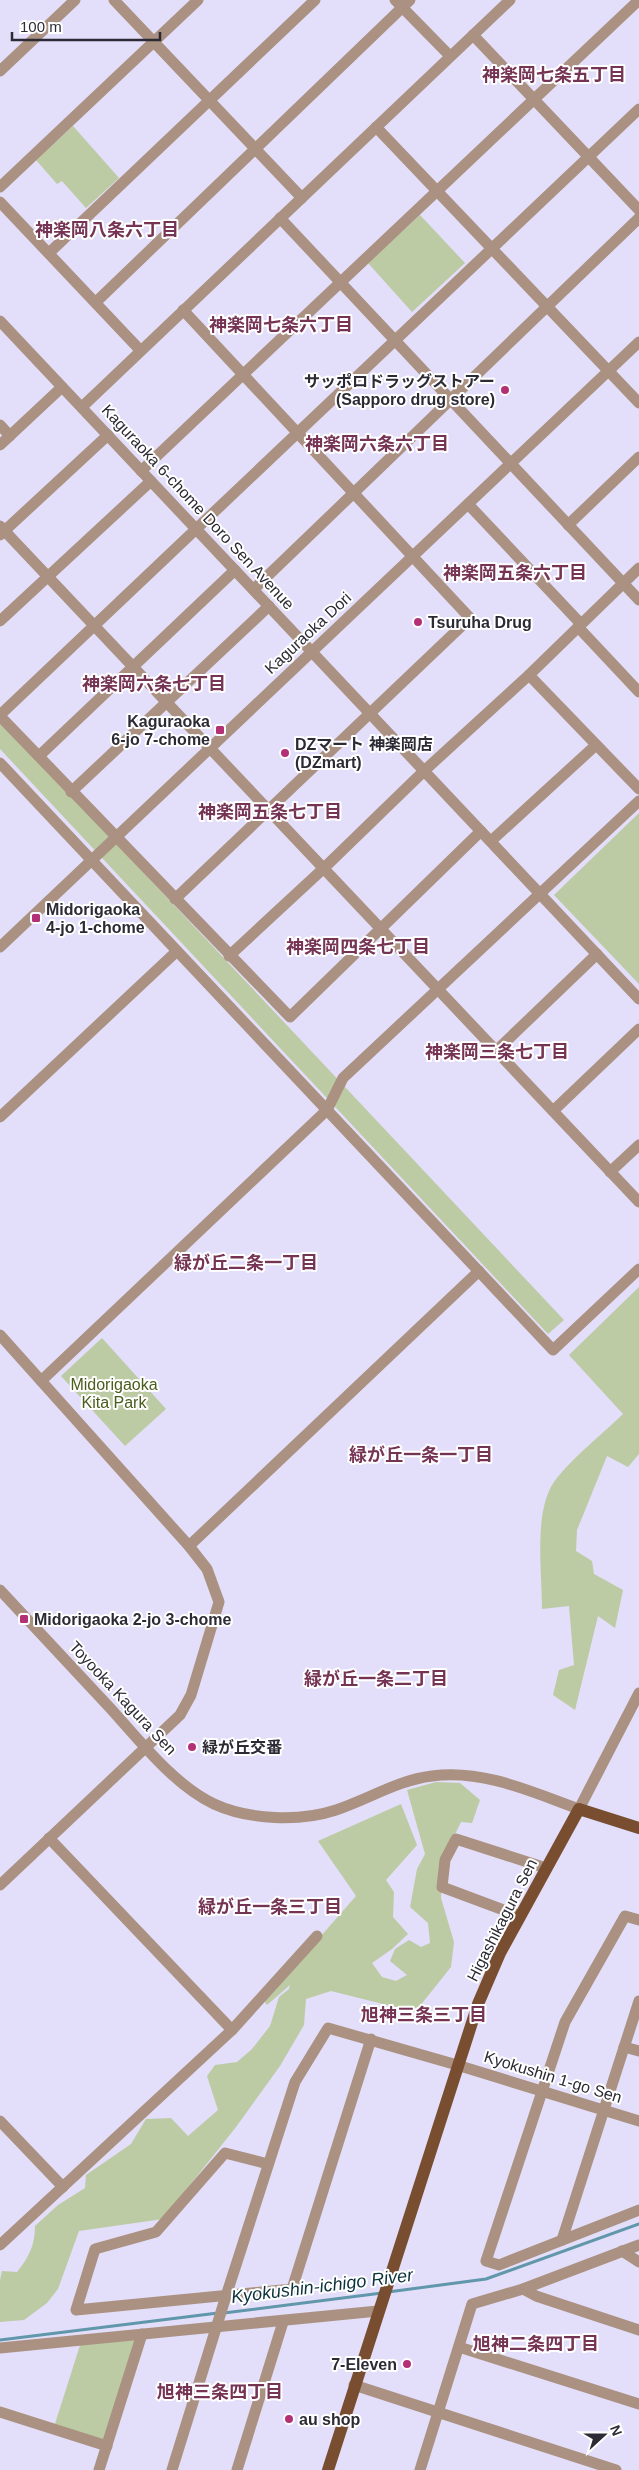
<svg xmlns="http://www.w3.org/2000/svg" width="639" height="2470" font-family="Arial,'Noto Sans JP',sans-serif">
<rect width="100%" height="100%" fill="#e3def9"/>
<g fill="#bccba4">
<polygon points="73,126 119,178 86,208 62,181 57,184 36,160"/>
<polygon points="420,215 465,263 412,312 368,263"/>
<polygon points="0,720 564,1320 548,1334 0,749"/>
<polygon points="639,813 639,984 554,895"/>
<path d="M 639,1287 L 639,1454 L 628,1467 L 607,1456 L 577,1530 L 576,1551 L 592,1561 L 594,1574 L 623,1590 L 615,1628 L 598,1616 L 575,1710 L 553,1695 L 559,1670 L 574,1665 L 569,1606 L 542,1609 C 542,1574 535,1523 549,1491 C 558,1469 605,1432 623,1414 L 569,1355 Z"/>
<polygon points="102,1338 166,1409 125,1446 61,1376"/>
<path d="M 436,1782 L 460,1783 L 480,1800 L 472,1823 L 461,1822 L 443,1859 L 441,1898 L 454,1942 L 451,1967 L 415,2012 L 331,1991 L 306,1999 L 304,2025 L 280,2066 L 236,2127 L 163,2219 L 79,2231 L 58,2289 L 47,2303 L 24,2320 L 0,2322 L 0,2280 L 2,2271 L 17,2272 C 29,2257 35,2245 35,2226 L 58,2205 L 85,2188 L 86,2175 L 131,2144 L 146,2119 L 171,2118 L 188,2136 L 218,2110 L 207,2076 L 215,2065 L 237,2062 L 252,2049 L 270,2026 L 279,1997 L 289,1989 L 290,1985 L 267,2005 L 264,2001 L 356,1896 L 318,1841 L 401,1804 L 417,1845 L 386,1880 L 394,1892 L 393,1917 L 408,1934 L 392,1949 L 372,1963 L 382,1977 L 396,1981 L 407,1975 L 390,1961 L 395,1949 L 409,1940 L 421,1947 L 430,1943 L 428,1923 L 410,1907 L 417,1869 L 425,1854 L 407,1790 Z"/>
<polygon points="142,2334 107,2446 53,2430 82,2339"/>
</g>
<g fill="none" stroke-linecap="round" stroke-linejoin="round">
<g stroke="#6097ab" stroke-width="3">
<polyline points="388,2292 486,2279 639,2224"/>
<polyline points="224,2313 382,2293"/>
<polyline points="0,2340 218,2313"/>
</g>
<g stroke="#aa9181" stroke-width="11">
<polyline points="114,0 302,198"/>
<polyline points="395,0 450,56"/>
<polyline points="473,35 639,210"/>
<polyline points="0,71 75,0"/>
<polyline points="376,127 639,403"/>
<polyline points="0,187 198,0"/>
<polyline points="0,202 140,350"/>
<polyline points="280,218 639,600"/>
<polyline points="49,253 315,0"/>
<polyline points="96,302 410,0"/>
<polyline points="0,321 639,999"/>
<polyline points="82,407 510,0"/>
<polyline points="0,425 10,436"/>
<polyline points="0,445 62,387"/>
<polyline points="141,471 639,0"/>
<polyline points="468,504 581,624"/>
<polyline points="568,525 639,457"/>
<polyline points="0,526 639,1202"/>
<polyline points="0,535 108,435"/>
<polyline points="254,589 639,218"/>
<polyline points="0,621 151,481"/>
<polyline points="578,627 639,692"/>
<polyline points="529,675 639,789"/>
<polyline points="0,715 639,109"/>
<polyline points="0,716 290,1017 481,831"/>
<polyline points="39,756 235,570"/>
<polyline points="0,763 553,1350 639,1269"/>
<polyline points="71,792 269,606"/>
<polyline points="491,841 596,745"/>
<polyline points="175,899 470,618 183,310"/>
<polyline points="0,947 639,342"/>
<polyline points="229,956 324,868 424,771 529,675 639,568"/>
<polyline points="497,1050 597,954"/>
<polyline points="553,1111 639,1029"/>
<polyline points="0,1117 177,951"/>
<polyline points="610,1172 639,1145"/>
<polyline points="0,1335 189,1546 207,1569 219,1602 191,1695 180,1715 0,1885"/>
<polyline points="41,1381 327,1110 343,1078 639,801"/>
<polyline points="189,1546 479,1271"/>
<path d="M 0,1590 C 37,1630 74,1669 111,1709 C 140,1741 174,1785 214,1804 C 249,1820 300,1822 336,1810 C 369,1799 398,1780 432,1776 C 483,1769 532,1792 579,1809 L 639,1693"/>
<polyline points="49,1838 232,2030"/>
<polyline points="520,1916 442,1887 445,1860 456,1839 546,1868"/>
<polyline points="639,1920 625,1916 565,2022 486,2261 499,2265 639,2210"/>
<polyline points="624,2047 639,2051"/>
<polyline points="0,2121 63,2187"/>
<polyline points="268,2164 225,2153 156,2232 95,2249 76,2310 292,2289 371,2039"/>
<polyline points="562,2240 639,2001"/>
<polyline points="0,2245 232,2030 317,1936"/>
<polyline points="622,2251 639,2262"/>
<polyline points="523,2289 536,2296 639,2330"/>
<polyline points="459,2347 639,2404"/>
<polyline points="0,2348 378,2311"/>
<polyline points="354,2385 616,2470"/>
<polyline points="0,2412 107,2446"/>
<polyline points="99,2470 142,2334"/>
<polyline points="172,2470 226,2296 295,2082 328,2028 457,2065 639,2121"/>
<polyline points="237,2470 283,2322"/>
<polyline points="420,2470 472,2304 523,2289 639,2245"/>
</g>
<polyline stroke="#794e30" stroke-width="12" points="328,2470 478,2004 500,1953 579,1809 639,1828"/>
</g>
<g fill="#b32f76" stroke="#fff" stroke-width="2">
<circle cx="505" cy="390" r="5"/>
<circle cx="418" cy="622" r="5"/>
<rect x="215" y="725" width="10" height="10" rx="2.5"/>
<circle cx="285" cy="753" r="5"/>
<rect x="31" y="913" width="10" height="10" rx="2.5"/>
<rect x="19" y="1614" width="10" height="10" rx="2.5"/>
<circle cx="192" cy="1747" r="5"/>
<circle cx="407" cy="2364" r="5"/>
<circle cx="289" cy="2419" r="5"/>
</g>
<g text-anchor="middle" dominant-baseline="central" stroke-width="4" stroke-linejoin="round" paint-order="stroke">
<g font-size="16" font-weight="bold" fill="#2c2b35" stroke="#fff" text-anchor="start">
<text x="495" y="381" text-anchor="end">サッポロドラッグストアー<tspan x="495" dy="18">(Sapporo drug store)</tspan></text>
<text x="428" y="622">Tsuruha Drug</text>
<text x="210" y="721" text-anchor="end">Kaguraoka<tspan x="210" dy="18">6-jo 7-chome</tspan></text>
<text x="295" y="744">DZマート 神楽岡店<tspan x="295" dy="18">(DZmart)</tspan></text>
<text x="46" y="909">Midorigaoka<tspan x="46" dy="18">4-jo 1-chome</tspan></text>
<text x="34" y="1619">Midorigaoka 2-jo 3-chome</text>
<text x="202" y="1747">緑が丘交番</text>
<text x="397" y="2364" text-anchor="end">7-Eleven</text>
<text x="299" y="2419">au shop</text>
</g>
<g font-size="16" fill="#2c2b35" stroke="#fff">
<text transform="translate(198 507) rotate(47)">Kaguraoka 6-chome Doro Sen Avenue</text>
<text transform="translate(308 633) rotate(-43)">Kaguraoka Dori</text>
<text transform="translate(123 1698) rotate(47)">Toyooka Kagura Sen</text>
<text transform="translate(502 1920) rotate(-63)">Higashikagura Sen</text>
<text transform="translate(553 2077) rotate(17)">Kyokushin 1-go Sen</text>
</g>
<g font-size="16" fill="#495d1c" stroke="#fff">
<text x="114" y="1384">Midorigaoka<tspan x="114" dy="18">Kita Park</tspan></text>
</g>
<g font-size="18" font-weight="bold" fill="#763454" stroke="#fff">
<text x="554" y="75">神楽岡七条五丁目</text>
<text x="107" y="230">神楽岡八条六丁目</text>
<text x="281" y="325">神楽岡七条六丁目</text>
<text x="377" y="444">神楽岡六条六丁目</text>
<text x="515" y="573">神楽岡五条六丁目</text>
<text x="154" y="684">神楽岡六条七丁目</text>
<text x="270" y="812">神楽岡五条七丁目</text>
<text x="358" y="947">神楽岡四条七丁目</text>
<text x="497" y="1052">神楽岡三条七丁目</text>
<text x="246" y="1263">緑が丘二条一丁目</text>
<text x="421" y="1455">緑が丘一条一丁目</text>
<text x="376" y="1679">緑が丘一条二丁目</text>
<text x="270" y="1907">緑が丘一条三丁目</text>
<text x="424" y="2015">旭神三条三丁目</text>
<text x="536" y="2344">旭神二条四丁目</text>
<text x="220" y="2392">旭神三条四丁目</text>
</g>
<g font-size="18" font-style="italic" fill="#0b323d" stroke="#fff">
<text transform="translate(322 2286) rotate(-7)">Kyokushin-ichigo River</text>
</g>
</g>
<g transform="translate(604 2435) rotate(69)" stroke="#ffffff" stroke-width="4" paint-order="stroke">
<path d="M0-4L9 19L0 12L-9 19Z" fill="#2c2b35"/>
<text y="-8" font-size="14" font-weight="bold" text-anchor="middle" fill="#2c2b35">N</text>
</g>
<path d="M12 32v8h148v-8" fill="none" stroke="#2c2b35" stroke-width="2.5"/>
<text x="20" y="32" font-size="15" fill="#2c2b35" stroke="#ffffff" stroke-width="4" paint-order="stroke">100 m</text>
</svg>
